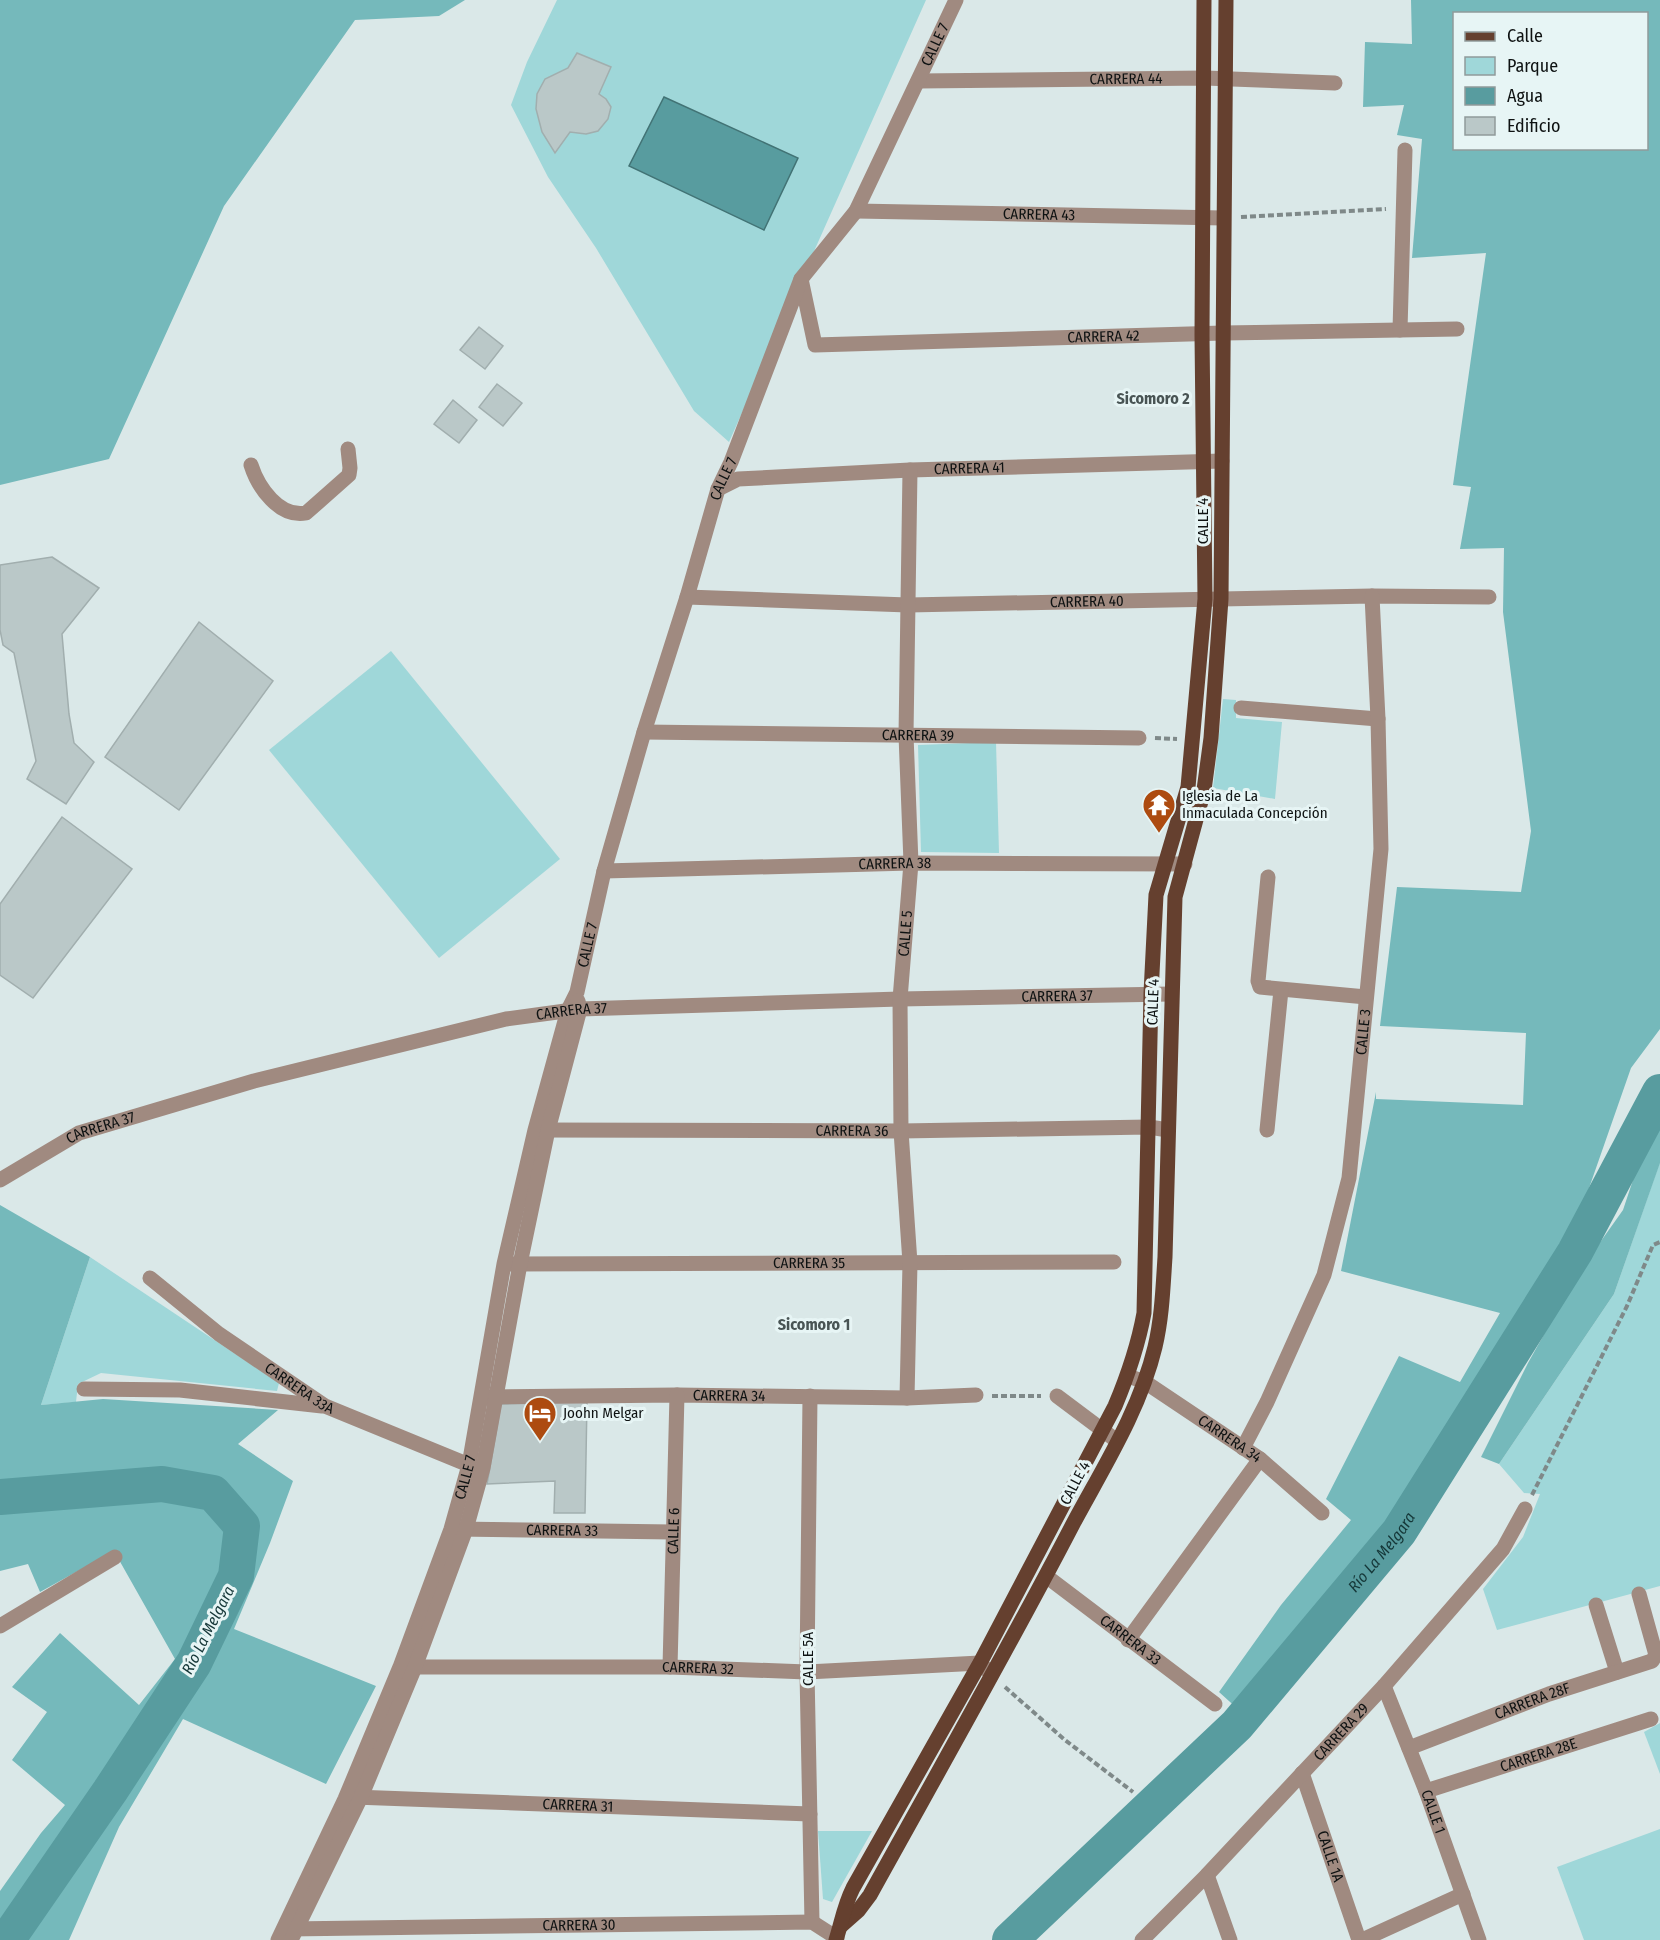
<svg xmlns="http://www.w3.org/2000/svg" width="1660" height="1940" font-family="'Fira Sans Condensed',sans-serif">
<rect width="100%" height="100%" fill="#dae8e8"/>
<g fill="#9fd7d9">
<polygon points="557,0 926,0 729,442 694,411 596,248 548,177 511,105 527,62"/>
<polygon points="391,651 560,859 439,958 269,750"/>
<polygon points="1223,699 1236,700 1236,718 1282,722 1275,799 1213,788"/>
<polygon points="996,742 999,853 921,852 918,745"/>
<polygon points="1660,1162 1660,1586 1497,1630 1483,1589 1523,1537 1540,1494 1524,1493 1499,1464 1614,1294"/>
<polygon points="90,1257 279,1383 277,1391 101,1373 78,1384 76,1402 41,1405"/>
<polygon points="1660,1723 1660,1774 1644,1732"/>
<polygon points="1660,1829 1660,1940 1584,1940 1557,1867"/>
<polygon points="818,1831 872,1831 832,1902 823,1899"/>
</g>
<g fill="#75b9bb" fill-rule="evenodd">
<polygon points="0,0 465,0 439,16 355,20 224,206 109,459 0,485"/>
<path d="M 1411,0 L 1660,0 L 1660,1029 L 1631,1068 L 1574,1231 L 1398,1523 L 1240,1711 L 1219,1692 L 1281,1605 L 1351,1520 L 1326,1499 L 1399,1356 L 1460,1382 L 1500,1313 L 1341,1271 L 1376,1092 L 1376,1099 L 1523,1105 L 1526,1033 L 1380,1026 L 1397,887 L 1521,892 L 1531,831 L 1503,612 L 1504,548 L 1460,549 L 1471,487 L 1453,485 L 1486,253 L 1412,258 L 1422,139 L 1397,135 L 1404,105 L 1363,107 L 1365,42 L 1412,44 ZM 1454,14 L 1646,14 L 1646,148 L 1454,148 Z"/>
<polygon points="1660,1122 1660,1163 1614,1294 1499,1464 1481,1457 1528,1363 1579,1272 1623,1210 1642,1153"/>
<polygon points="0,1205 90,1257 41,1405 103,1399 278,1410 238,1444 293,1481 270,1543 234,1629 376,1686 326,1784 183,1719 119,1827 69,1940 0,1940 0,1891 41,1833 65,1805 12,1760 47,1712 12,1687 60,1633 139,1705 175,1659 114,1551 40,1592 28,1564 0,1571"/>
</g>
<polygon fill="#589c9f" stroke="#427375" stroke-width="1.5" points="664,97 798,158 764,230 629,166"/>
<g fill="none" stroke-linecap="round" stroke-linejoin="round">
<g stroke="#589c9f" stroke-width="36">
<polyline points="0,1497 162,1484 213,1493 242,1526 236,1576 194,1663 110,1791 7,1940"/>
<path id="s1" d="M 1010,1940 L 1237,1725 L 1399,1532 L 1575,1252 L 1660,1092"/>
</g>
</g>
<g fill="#bac8c8" stroke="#a1aeae" stroke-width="1.5">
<polygon points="577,53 611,67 599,94 606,99 611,107 608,119 598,131 586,134 570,132 555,153 542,132 536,109 537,94 545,79 568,68"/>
<polygon points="479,327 503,346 485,369 460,350"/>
<polygon points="497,384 522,403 503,426 479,407"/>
<polygon points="453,400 477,420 459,443 434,424"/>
<polygon points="52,557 99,588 62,634 69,714 74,743 94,762 66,804 27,779 36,761 14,653 3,645 0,630 0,565"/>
<polygon points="199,622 273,681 179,810 105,757"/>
<polygon points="62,817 132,869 33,998 0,975 0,904"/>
<polygon points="587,1401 585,1513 554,1513 555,1481 487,1484 501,1404"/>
</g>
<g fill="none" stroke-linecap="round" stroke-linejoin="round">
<g stroke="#7f8989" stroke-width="4" stroke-dasharray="6 3" stroke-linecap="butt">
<polyline points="1241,217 1386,209"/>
<polyline points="1155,738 1177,739"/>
<polyline points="992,1396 1041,1396"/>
<polyline points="1532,1495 1627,1306 1653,1245 1660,1242"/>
<polyline points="1005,1687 1065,1740 1133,1792"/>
</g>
<g stroke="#a08a80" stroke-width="15">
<path id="s2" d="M 918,81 L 1205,78 L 1335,83"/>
<path id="s3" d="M 856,211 L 1223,218"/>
<path id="s4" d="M 801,279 L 815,345 L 1223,333 L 1457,329"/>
<polyline points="1400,330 1405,150"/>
<path d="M 251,465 C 258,487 279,518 306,513 L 349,475 L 350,468 L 348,449"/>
<path id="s5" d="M 718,489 L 738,479 L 910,470 L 1222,461"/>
<path id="s6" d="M 687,597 L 908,605 L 1372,596 L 1489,597"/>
<polyline points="1241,708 1378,719"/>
<path id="s7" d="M 644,732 L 1139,738"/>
<path id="s8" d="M 604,871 L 911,863 L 1185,864"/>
<polyline points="1268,877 1258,981 1260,987 1366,997"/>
<path id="s9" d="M 538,1130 L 901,1131 L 1149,1127 L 1168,1130"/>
<polyline points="1267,1130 1281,990"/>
<path id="s10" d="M 0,1180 L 79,1133 L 254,1081 L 506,1019 L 580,1009 L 900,999 L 1171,994"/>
<path id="s11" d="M 511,1264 L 1114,1262"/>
<path id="s12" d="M 150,1278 L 219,1334 L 325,1406 L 469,1465"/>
<path id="s13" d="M 1128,1376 L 1145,1382 L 1260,1459 L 1322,1513"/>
<polyline points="84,1389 180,1390 322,1406"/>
<polyline points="810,1396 807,1672 812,1922"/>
<polyline points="1057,1396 1117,1441"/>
<path id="s14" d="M 487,1397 L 677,1395 L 907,1398 L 976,1395"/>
<path id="s15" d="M 907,1398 L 910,1263 L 901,1131 L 900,999 L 911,863 L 906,735 L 910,470"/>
<path id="s16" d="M 1243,1448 L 1267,1402 L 1324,1275 L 1349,1178 L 1381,849 L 1378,719 L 1372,596"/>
<path id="s17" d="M 457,1529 L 673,1532"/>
<path id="s18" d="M 1046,1576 L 1215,1704"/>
<polyline points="1596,1605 1617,1672"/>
<polyline points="0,1626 115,1557"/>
<polyline points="1128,1640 1260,1459"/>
<path id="s19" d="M 406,1667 L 670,1667 L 807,1672 L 980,1663 L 987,1670"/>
<path id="s20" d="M 670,1667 L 677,1395"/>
<path id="s21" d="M 1384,1686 L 1426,1791 L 1479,1940"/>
<path id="s22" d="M 1409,1748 L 1549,1694 L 1652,1661 L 1656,1655 L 1639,1594"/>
<path id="s23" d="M 1302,1773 L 1359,1940"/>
<path id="s24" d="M 1426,1791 L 1651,1719"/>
<path id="s25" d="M 354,1797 L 810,1814"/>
<polyline points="1207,1875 1230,1940"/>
<path id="s26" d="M 288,1929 L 812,1922 L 837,1938"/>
<path id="s27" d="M 278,1940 L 345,1799 L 400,1667 L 451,1529 L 469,1465 L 504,1264 L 535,1130 L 568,1010 L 577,992 L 604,871 L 644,732 L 687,597 L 718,489 L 731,462 L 801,279 L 856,211 L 956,0"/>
<polyline points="291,1940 361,1797 415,1667 466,1529 483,1468 520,1264 548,1130 580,1009 578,1001"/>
<path id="s28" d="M 1142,1940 L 1207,1875 L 1384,1686 L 1503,1549 L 1525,1509"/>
<polyline points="1362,1940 1463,1894"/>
</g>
<g stroke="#65402f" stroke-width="15">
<path d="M 841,1926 L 858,1911 L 870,1895 C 938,1772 1008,1649 1073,1524 C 1103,1468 1140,1410 1155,1347 C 1162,1318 1163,1287 1165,1257 L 1175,897 L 1204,790 L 1211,738 L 1221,599 L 1226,0"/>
<path d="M 836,1940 C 842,1921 844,1906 853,1888 L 980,1663 L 1115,1406 C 1128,1375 1138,1346 1144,1313 L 1151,993 L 1156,895 L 1188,787 L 1205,599 L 1202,335 L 1204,0"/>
</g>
</g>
<defs>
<g id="temple-pin" transform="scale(1.725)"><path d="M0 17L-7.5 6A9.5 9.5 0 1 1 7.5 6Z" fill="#ad4b10" stroke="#e7f5f5"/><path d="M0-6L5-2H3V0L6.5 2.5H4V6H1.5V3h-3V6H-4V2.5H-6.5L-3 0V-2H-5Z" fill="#fff"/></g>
<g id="hotel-pin" transform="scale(1.725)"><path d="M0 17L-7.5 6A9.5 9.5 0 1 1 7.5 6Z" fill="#ad4b10" stroke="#e7f5f5"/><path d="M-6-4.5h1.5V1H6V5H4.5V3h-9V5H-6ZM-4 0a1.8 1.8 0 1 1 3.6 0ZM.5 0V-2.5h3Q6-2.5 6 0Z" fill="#fff"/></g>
</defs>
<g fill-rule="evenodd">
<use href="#temple-pin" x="1159" y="805"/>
<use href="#hotel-pin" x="540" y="1413"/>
</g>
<g text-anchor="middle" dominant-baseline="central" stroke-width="6" stroke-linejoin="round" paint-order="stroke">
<g font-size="15" fill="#0e1212" stroke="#e7f5f5">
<text stroke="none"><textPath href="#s27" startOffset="2019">CALLE 7</textPath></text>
<text stroke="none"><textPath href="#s2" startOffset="208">CARRERA 44</textPath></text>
<text stroke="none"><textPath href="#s3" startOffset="183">CARRERA 43</textPath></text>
<text stroke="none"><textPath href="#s4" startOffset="356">CARRERA 42</textPath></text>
<text stroke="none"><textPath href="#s5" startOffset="254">CARRERA 41</textPath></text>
<text stroke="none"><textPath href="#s27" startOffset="1533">CALLE 7</textPath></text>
<text transform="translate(1203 521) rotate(-90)">CALLE 4</text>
<text stroke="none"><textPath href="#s6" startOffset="400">CARRERA 40</textPath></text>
<text stroke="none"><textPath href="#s7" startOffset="274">CARRERA 39</textPath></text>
<text stroke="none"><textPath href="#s8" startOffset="291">CARRERA 38</textPath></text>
<text stroke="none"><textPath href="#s15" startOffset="465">CALLE 5</textPath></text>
<text stroke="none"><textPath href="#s27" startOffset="1047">CALLE 7</textPath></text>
<text stroke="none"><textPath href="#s10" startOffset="1086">CARRERA 37</textPath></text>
<text transform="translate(1153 1002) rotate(-88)">CALLE 4</text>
<text stroke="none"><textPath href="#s10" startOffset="600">CARRERA 37</textPath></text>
<text stroke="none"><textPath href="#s16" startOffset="438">CALLE 3</textPath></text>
<text stroke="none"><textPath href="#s10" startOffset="114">CARRERA 37</textPath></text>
<text stroke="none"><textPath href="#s9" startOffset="314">CARRERA 36</textPath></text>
<text stroke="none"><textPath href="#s11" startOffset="298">CARRERA 35</textPath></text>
<text stroke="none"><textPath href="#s12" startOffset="186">CARRERA 33A</textPath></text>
<text stroke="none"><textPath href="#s14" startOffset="242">CARRERA 34</textPath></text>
<text stroke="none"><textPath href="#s13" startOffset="120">CARRERA 34</textPath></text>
<text stroke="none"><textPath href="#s27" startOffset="500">CALLE 7</textPath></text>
<text transform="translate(1075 1483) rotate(-62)">CALLE 4</text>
<text stroke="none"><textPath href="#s17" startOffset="105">CARRERA 33</textPath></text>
<text stroke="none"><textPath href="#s20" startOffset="136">CALLE 6</textPath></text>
<text stroke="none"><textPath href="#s18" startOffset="106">CARRERA 33</textPath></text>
<text transform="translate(808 1659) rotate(-90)">CALLE 5A</text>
<text stroke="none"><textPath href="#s19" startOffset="292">CARRERA 32</textPath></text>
<text stroke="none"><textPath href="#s22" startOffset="132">CARRERA 28F</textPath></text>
<text stroke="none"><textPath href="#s28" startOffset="288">CARRERA 29</textPath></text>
<text stroke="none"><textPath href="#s24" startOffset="118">CARRERA 28E</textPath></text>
<text stroke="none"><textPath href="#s25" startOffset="224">CARRERA 31</textPath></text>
<text stroke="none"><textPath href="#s21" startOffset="135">CALLE 1</textPath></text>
<text stroke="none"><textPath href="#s23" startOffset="88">CALLE 1A</textPath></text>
<text stroke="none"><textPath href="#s26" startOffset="291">CARRERA 30</textPath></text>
</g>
<g font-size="15" fill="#0e1212" stroke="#e7f5f5" text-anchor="start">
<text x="1182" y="796">Iglesia de La<tspan x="1182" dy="17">Inmaculada Concepción</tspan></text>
<text x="563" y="1413">Joohn Melgar</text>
</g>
<g font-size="16" font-weight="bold" fill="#485454" stroke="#e7f5f5">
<text x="1153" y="398">Sicomoro 2</text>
<text x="814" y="1324">Sicomoro 1</text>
</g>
<g font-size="16" font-style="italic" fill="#153738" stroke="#e7f5f5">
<text stroke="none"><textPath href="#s1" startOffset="538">Río La Melgara</textPath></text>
<text transform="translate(208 1630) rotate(-63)">Río La Melgara</text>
</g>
</g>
<rect x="1453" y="12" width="195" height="138" fill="#e7f5f5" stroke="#909a9a" stroke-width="1.5"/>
<rect x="1465" y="32" width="30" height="9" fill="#65402f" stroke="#909a9a" stroke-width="1.5"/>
<text x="1507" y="42" font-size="18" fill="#0e1212">Calle</text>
<rect x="1465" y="57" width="30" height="18" fill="#9fd7d9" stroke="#909a9a" stroke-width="1.5"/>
<text x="1507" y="72" font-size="18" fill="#0e1212">Parque</text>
<rect x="1465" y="87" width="30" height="18" fill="#589c9f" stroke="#909a9a" stroke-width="1.5"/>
<text x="1507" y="102" font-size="18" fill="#0e1212">Agua</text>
<rect x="1465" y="117" width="30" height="18" fill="#bac8c8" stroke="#909a9a" stroke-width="1.5"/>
<text x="1507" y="132" font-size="18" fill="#0e1212">Edificio</text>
</svg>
